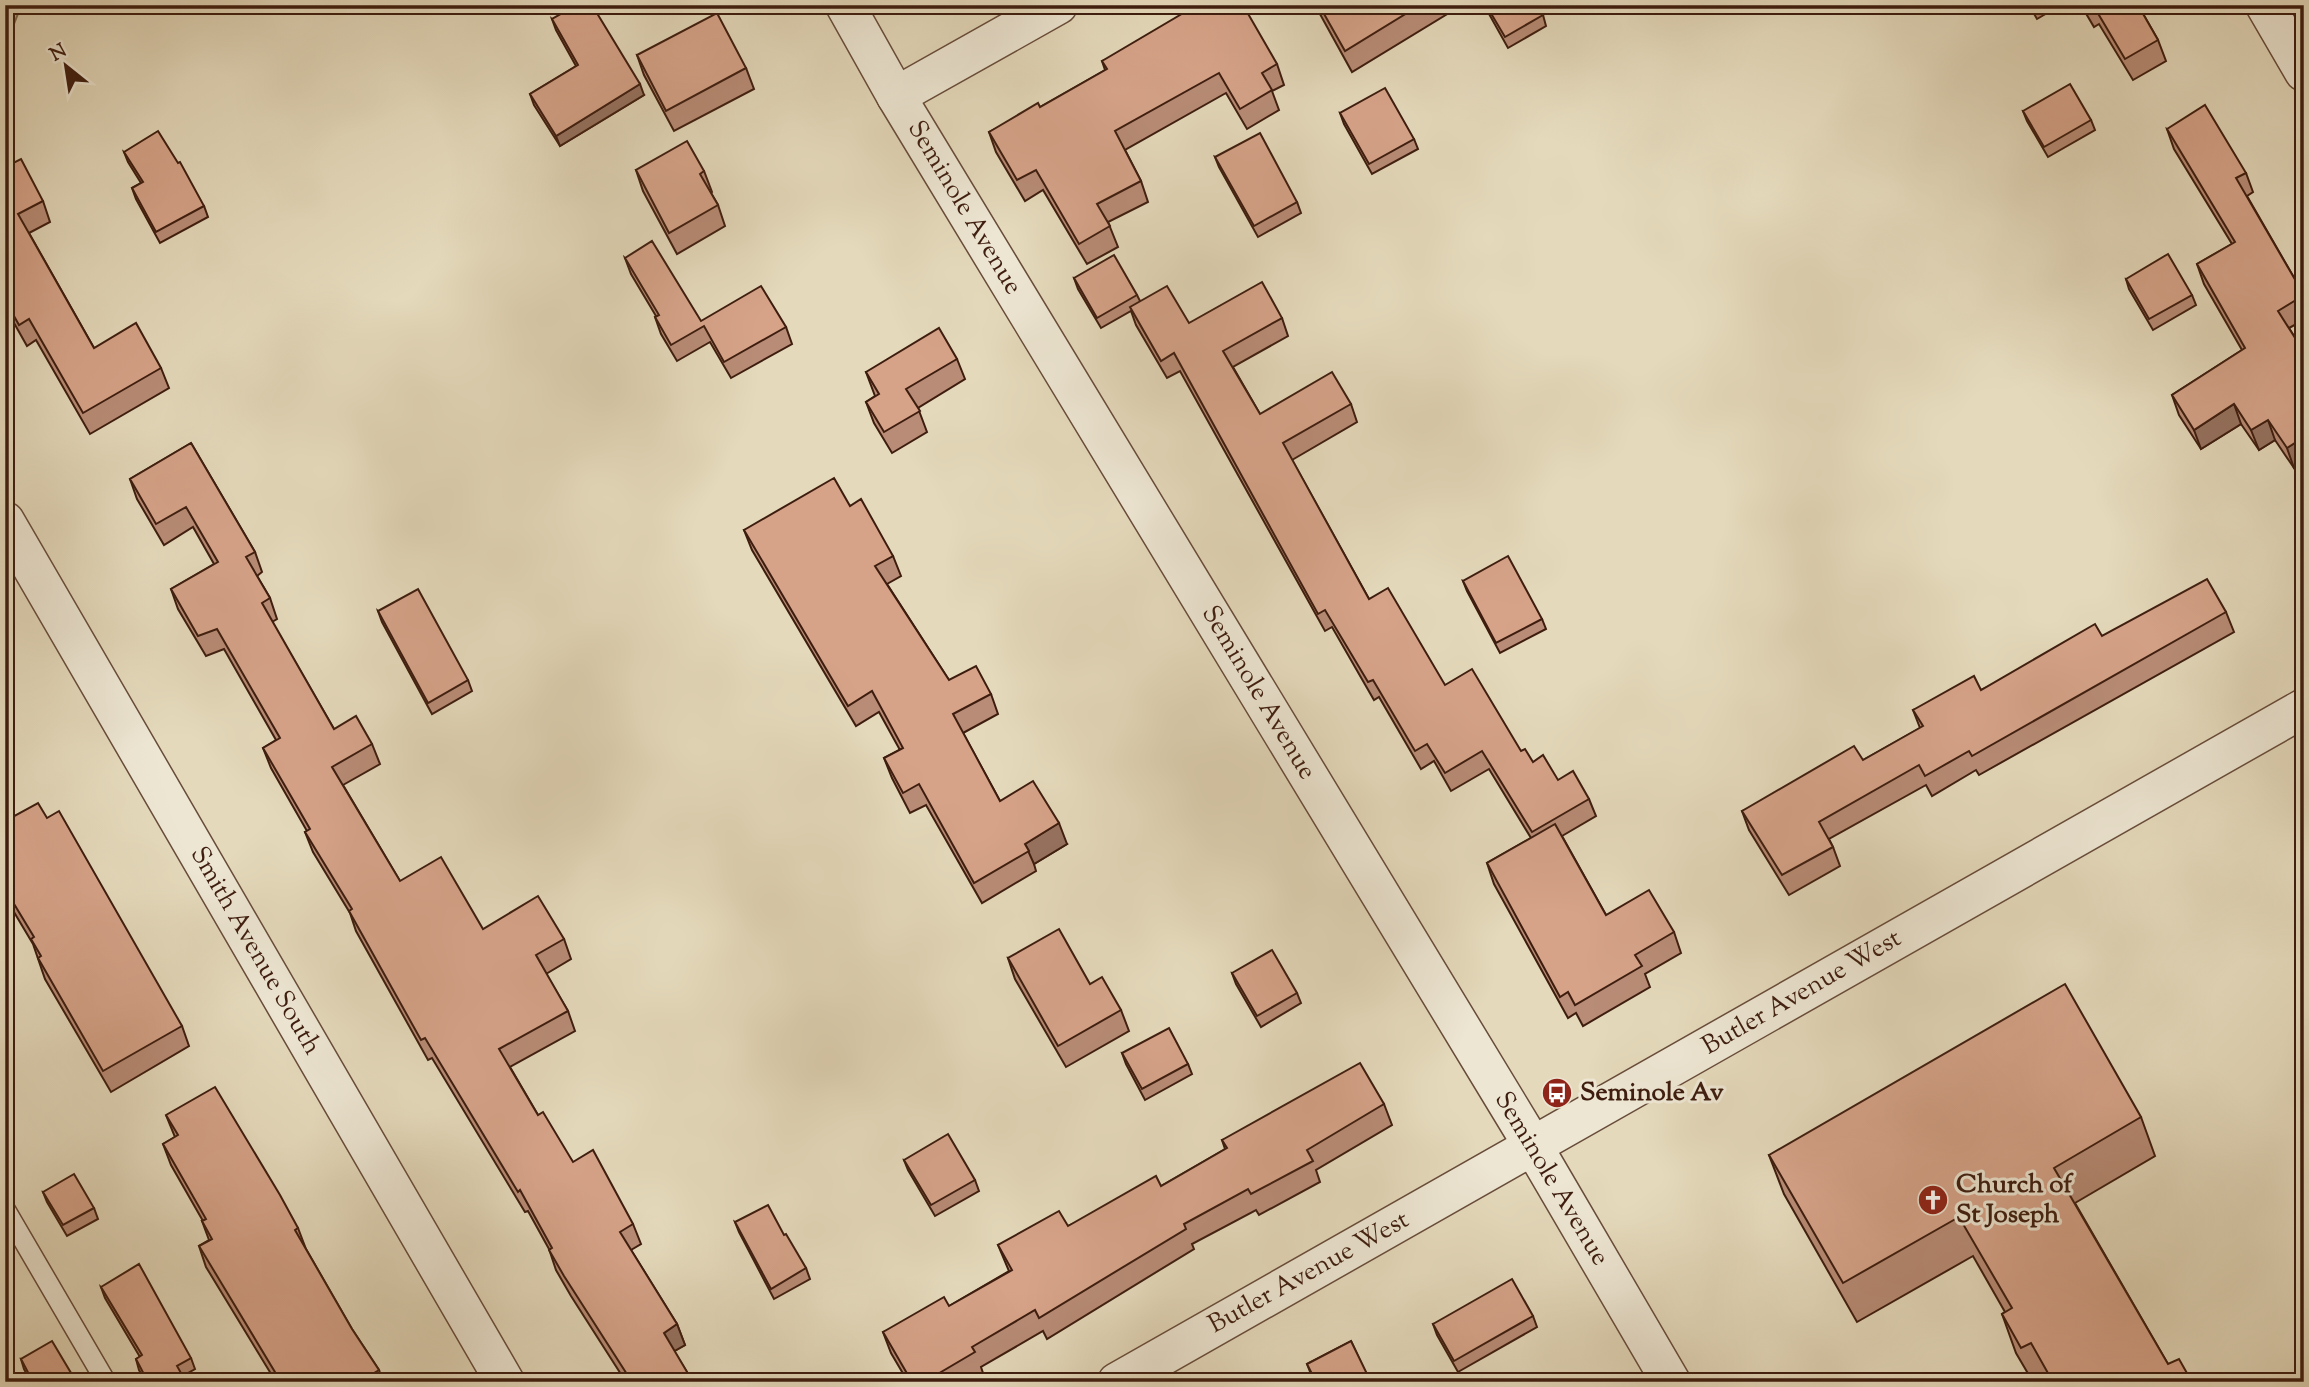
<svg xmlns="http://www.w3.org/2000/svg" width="2309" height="1387" font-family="'Sorts Mill Goudy',serif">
<defs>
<pattern id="forest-crowns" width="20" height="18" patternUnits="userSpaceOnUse" patternTransform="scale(1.75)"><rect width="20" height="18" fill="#babe8c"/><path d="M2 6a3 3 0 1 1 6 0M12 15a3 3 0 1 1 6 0" fill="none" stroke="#999a71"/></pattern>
</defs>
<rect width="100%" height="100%" fill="#e4d9bb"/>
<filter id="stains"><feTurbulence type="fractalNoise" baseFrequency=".00286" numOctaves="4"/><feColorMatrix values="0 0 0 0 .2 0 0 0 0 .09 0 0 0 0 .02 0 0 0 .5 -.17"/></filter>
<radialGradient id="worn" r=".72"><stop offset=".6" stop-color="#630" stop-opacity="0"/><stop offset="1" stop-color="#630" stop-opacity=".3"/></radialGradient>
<polygon fill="url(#forest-crowns)" stroke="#7c6e4e" stroke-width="2" points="5,5 21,6 5,47"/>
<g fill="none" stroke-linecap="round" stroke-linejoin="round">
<g stroke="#684c3a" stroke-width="22">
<polyline id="service" points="5,1209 106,1382"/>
</g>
<g stroke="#684c3a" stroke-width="41">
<g id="minor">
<polyline points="845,5 896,96 1533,1146 1671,1382"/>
<polyline points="2265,5 2304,72"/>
<polyline points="896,96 1058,5"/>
</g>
</g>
<g stroke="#684c3a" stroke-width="41">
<g id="tertiary">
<polyline points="5,521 505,1382"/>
<polyline points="1117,1382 2304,708"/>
</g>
</g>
<use href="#service" stroke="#ede6d3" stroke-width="19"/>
<use href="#minor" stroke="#ede6d3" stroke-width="38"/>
<use href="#tertiary" stroke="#ede6d3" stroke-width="38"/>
</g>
<g fill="#b88c76" stroke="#3e1d0f" stroke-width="2">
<polygon points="1315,5 1462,5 1352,72"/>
<polygon points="1484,5 1537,5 1543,15 1546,26 1508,48"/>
<polygon points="2029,5 2061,5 2037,19"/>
<polygon points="2081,5 2138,5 2158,40 2166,61 2133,80 2099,24 2094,27"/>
<polygon points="1226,10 1277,64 1284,85 1272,91 1279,110 1247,129 1226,93 1125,150 1141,181 1148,202 1108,222 1118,247 1087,264 1043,190 1025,201 996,152 989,132 1040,107 1105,70 1102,61"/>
<polygon points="552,19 644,95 560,146 534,105 530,94 576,66 556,30"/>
<polygon points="637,55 746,68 754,89 674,131 644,75"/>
<polygon points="2023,111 2091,120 2095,130 2048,157 2027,121"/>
<polygon points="1340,113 1414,139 1418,149 1372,174 1344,124"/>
<polygon points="2167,129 2246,173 2253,192 2247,196 2304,295 2304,320 2289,328 2304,352 2304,462 2294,468 2275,440 2259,450 2241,424 2201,449 2179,415 2172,395 2242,350 2204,284 2197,264 2232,244 2174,149"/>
<polygon points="124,152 204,206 208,217 160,243 136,199 132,188 141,183 128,162"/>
<polygon points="1215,157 1297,202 1301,213 1258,237 1219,167"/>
<polygon points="5,167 43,201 50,222 29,233 94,348 161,368 169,388 90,434 36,340 27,346 5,307"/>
<polygon points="636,170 704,171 712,192 711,193 718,205 725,226 677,254 643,191"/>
<polygon points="625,258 701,321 786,327 792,344 731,378 710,342 677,361 661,334 655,317 656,316 631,274"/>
<polygon points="1074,278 1137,295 1140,301 1189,323 1282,318 1288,336 1233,367 1260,414 1351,404 1357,422 1292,460 1369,599 1445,685 1533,762 1558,780 1589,799 1596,816 1562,836 1606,915 1674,932 1681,953 1645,974 1650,987 1583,1026 1576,1013 1568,1018 1494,884 1487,863 1531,838 1489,769 1451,791 1434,761 1421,769 1379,697 1374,700 1332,627 1325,631 1180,371 1167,378 1136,325 1131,311 1101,328 1078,289"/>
<polygon points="2126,279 2192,295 2196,305 2153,330 2129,289"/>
<polygon points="957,359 965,379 918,408 927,432 892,453 874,423 866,402 875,396 866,372"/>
<polygon points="191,443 255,552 262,572 257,576 270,598 277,619 272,622 334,729 372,744 380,764 343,785 400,881 483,929 564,939 571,959 546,974 568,1011 575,1031 510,1067 538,1115 573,1162 633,1224 641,1244 631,1250 677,1324 685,1345 674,1351 693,1382 626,1382 571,1296 556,1270 549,1249 528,1211 525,1212 432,1058 428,1060 356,931 350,913 313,852 305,832 307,831 271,768 263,748 276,740 224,649 206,656 178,609 171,589 214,564 193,527 164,545 137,499 130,479"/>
<polygon points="850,506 893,556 901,576 887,584 949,680 991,694 998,714 963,733 1000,801 1067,844 1034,864 1036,871 982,903 926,805 910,813 892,778 884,758 900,750 879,712 856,726 752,550 744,530"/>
<polygon points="1463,581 1542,619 1546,629 1500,653 1467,591"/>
<polygon points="378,611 468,680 472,691 432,714 382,622"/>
<polygon points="2226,612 2234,632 1979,775 1976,770 1932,796 1926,785 1829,839 1833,847 1840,866 1789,895 1749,830 1742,811 1863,760 1920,728 1913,710 1981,690 2102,636"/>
<polygon points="5,821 182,1026 189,1046 111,1092 45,979 33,944 5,897"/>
<polygon points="1008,958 1090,984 1121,1010 1129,1031 1066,1067 1015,979"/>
<polygon points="1232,973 1297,993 1301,1003 1261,1027 1236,984"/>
<polygon points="1122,1053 1188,1064 1192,1074 1145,1100 1126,1064"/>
<polygon points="1384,1104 1392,1125 1316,1170 1320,1182 1259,1215 1256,1210 1192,1244 1194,1249 1047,1339 1043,1331 981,1367 983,1373 967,1382 908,1382 891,1353 883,1332 949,1306 1009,1271 998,1245 1068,1226 1161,1186 1225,1149 1222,1140"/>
<polygon points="166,1115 298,1228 306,1249 352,1329 379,1370 383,1382 276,1382 206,1267 199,1246 209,1240 202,1221 203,1221 171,1165 163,1144 175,1137"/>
<polygon points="2141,1117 2155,1156 2075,1203 2168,1364 2192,1382 2033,1382 2016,1353 2002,1314 2005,1312 1973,1256 1857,1322 1784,1194 1769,1155"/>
<polygon points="904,1160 975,1180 979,1191 935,1216 908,1170"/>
<polygon points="43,1192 94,1208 98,1219 67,1236 47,1202"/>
<polygon points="735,1222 806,1268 810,1279 774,1299 739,1232"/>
<polygon points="101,1287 191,1358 195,1369 183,1376 186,1382 146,1382 139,1370 136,1359 140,1357 105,1298"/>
<polygon points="1533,1316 1537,1327 1458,1372 1437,1335 1433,1324"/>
<polygon points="1351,1341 1370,1382 1314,1382 1307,1364"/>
<polygon points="21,1359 74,1378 75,1382 31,1382 24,1369"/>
</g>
<g fill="#967260" stroke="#3e1d0f" stroke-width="2">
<polygon points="640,84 644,95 560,146 556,136"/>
<polygon points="2234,404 2241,424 2201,449 2194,430"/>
<polygon points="2268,420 2275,440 2259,450 2251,430"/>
<polygon points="2304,437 2304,462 2294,468 2287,448"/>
<polygon points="1059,823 1067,844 1034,864 1025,844"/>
<polygon points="677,1324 685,1345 671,1353 664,1333"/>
</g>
<g fill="#d6a389" stroke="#3e1d0f" stroke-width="2">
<polygon points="577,5 592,5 640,84 556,136 530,94 578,65 552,19"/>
<polygon points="1197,5 1223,5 1226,10 1234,5 1243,5 1277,64 1262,73 1272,90 1240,109 1219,73 1115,131 1141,181 1097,204 1110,226 1079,244 1036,170 1017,180 989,132 1038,103 1040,107 1107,69 1102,61"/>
<polygon points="1319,5 1420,5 1345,51"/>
<polygon points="1486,5 1537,5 1543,15 1505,37"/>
<polygon points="2093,5 2138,5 2158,40 2125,59"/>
<polygon points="717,13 746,68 666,111 637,55"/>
<polygon points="2070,84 2091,120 2044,147 2023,111"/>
<polygon points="1385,88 1414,139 1369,164 1340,113"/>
<polygon points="2205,105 2246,173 2236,178 2304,295 2278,311 2304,352 2304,437 2287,448 2268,420 2251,430 2234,404 2194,430 2172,395 2245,348 2197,264 2235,242 2167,129"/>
<polygon points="158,131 178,163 180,162 204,206 156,232 132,188 143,182 124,152"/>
<polygon points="1260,133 1297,202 1254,226 1215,157"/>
<polygon points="687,141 704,171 700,174 718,205 669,233 636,170"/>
<polygon points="21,159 43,201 18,214 94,348 136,323 161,368 83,413 29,319 19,325 5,300 5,167"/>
<polygon points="652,241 701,321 761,286 786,327 724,362 704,326 671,345 655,317 659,315 625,258"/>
<polygon points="2168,254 2192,295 2149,319 2126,279"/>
<polygon points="1114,255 1137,295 1097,318 1074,278"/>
<polygon points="1262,282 1282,318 1223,351 1260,414 1332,372 1351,404 1283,443 1369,599 1388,588 1445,685 1472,669 1521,751 1525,749 1533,762 1543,755 1558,780 1573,771 1589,799 1532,832 1482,751 1445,773 1427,744 1415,751 1373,680 1368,682 1325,610 1318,614 1174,353 1161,361 1130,307 1167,286 1189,323"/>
<polygon points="939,328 957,359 906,389 920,411 884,432 866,402 879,394 866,372"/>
<polygon points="191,443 255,552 246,557 270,598 262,603 334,729 356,716 372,744 332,767 400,881 441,857 483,929 538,896 564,939 536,955 568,1011 499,1049 538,1115 543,1112 573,1162 593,1150 633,1224 620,1232 677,1324 664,1333 693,1382 632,1382 564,1276 549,1250 552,1248 520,1190 518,1192 425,1038 421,1040 349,911 352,909 305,832 310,829 263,748 280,738 217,629 198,636 171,589 218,562 186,507 156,524 130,479"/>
<polygon points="834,478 850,506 861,499 893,556 875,566 949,680 976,666 991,694 953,714 1000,801 1033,781 1059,823 1025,844 1029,851 974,883 919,784 903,793 884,758 903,748 872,691 848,706 744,530"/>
<polygon points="1508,556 1542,619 1496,643 1463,581"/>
<polygon points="2207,579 2226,612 1972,756 1969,751 1925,776 1919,765 1819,822 1833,847 1782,875 1742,811 1854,746 1863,760 1923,726 1913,710 1974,676 1981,690 2095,624 2102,636"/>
<polygon points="418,589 468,680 428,703 378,611"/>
<polygon points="38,803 47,818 59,811 182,1026 103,1071 38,958 41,956 31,939 34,937 5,889 5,821"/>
<polygon points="1555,824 1606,915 1649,890 1674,932 1635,955 1642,966 1575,1005 1568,992 1560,997 1487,863"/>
<polygon points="1059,929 1090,984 1102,977 1121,1010 1058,1046 1008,958"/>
<polygon points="1272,950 1297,993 1257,1016 1232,973"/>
<polygon points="2065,984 2141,1117 2054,1168 2168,1364 2179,1359 2192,1382 2053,1382 2031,1343 2021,1348 2002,1314 2012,1308 1959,1217 1843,1283 1769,1155"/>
<polygon points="1169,1028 1188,1064 1142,1089 1122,1053"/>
<polygon points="1360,1063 1384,1104 1307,1150 1313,1161 1251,1194 1248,1189 1184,1224 1186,1229 1039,1318 1035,1310 972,1347 975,1352 924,1382 912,1382 883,1332 944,1297 949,1306 1012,1270 998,1245 1059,1211 1068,1226 1156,1176 1161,1186 1227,1148 1222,1140"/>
<polygon points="215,1087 280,1195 298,1228 295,1230 352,1329 379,1370 359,1382 281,1382 199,1246 212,1239 202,1221 206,1219 163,1144 178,1135 166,1115"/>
<polygon points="948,1134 975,1180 931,1205 904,1160"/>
<polygon points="74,1174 94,1208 63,1225 43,1192"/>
<polygon points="768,1205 784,1235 786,1234 806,1268 771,1289 735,1222"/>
<polygon points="139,1264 191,1358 177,1366 186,1382 148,1382 136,1359 142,1355 101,1287"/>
<polygon points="1512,1279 1533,1316 1454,1361 1433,1324"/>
<polygon points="52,1341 74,1378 67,1382 33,1382 21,1359"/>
<polygon points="1351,1341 1369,1378 1362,1382 1316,1382 1307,1364"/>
</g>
<defs>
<g id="bus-disc" transform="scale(1.575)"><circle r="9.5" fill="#8f2418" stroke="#ede6d3"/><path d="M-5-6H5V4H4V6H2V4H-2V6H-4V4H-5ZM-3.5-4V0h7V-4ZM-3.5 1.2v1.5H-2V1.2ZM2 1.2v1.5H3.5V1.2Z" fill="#fff"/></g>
<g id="church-disc" transform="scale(1.575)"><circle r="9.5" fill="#8f2418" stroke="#ede6d3"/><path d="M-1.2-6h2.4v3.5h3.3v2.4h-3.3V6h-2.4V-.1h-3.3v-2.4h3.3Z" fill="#fff"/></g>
</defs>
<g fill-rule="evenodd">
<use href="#bus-disc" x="1557" y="1093"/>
<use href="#church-disc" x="1933" y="1200"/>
</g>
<g text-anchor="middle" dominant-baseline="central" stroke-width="6" stroke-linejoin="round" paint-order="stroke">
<g font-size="26" fill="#3e1d0f" stroke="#ede6d3">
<text transform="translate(964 208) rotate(59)">Seminole Avenue</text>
<text transform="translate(1258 693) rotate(59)">Seminole Avenue</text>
<text transform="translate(255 951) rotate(60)">Smith Avenue South</text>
<text transform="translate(1802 993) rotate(-30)">Butler Avenue West</text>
<text transform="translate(1551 1179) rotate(59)">Seminole Avenue</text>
<text transform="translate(1309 1273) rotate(-29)">Butler Avenue West</text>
</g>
<g font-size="26" font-weight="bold" fill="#3e1d0f" stroke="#ede6d3" text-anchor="start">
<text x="1580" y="1093">Seminole Av</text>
<text x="1956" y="1185">Church of<tspan x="1956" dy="30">St Joseph</tspan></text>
</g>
</g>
<rect width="2309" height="1387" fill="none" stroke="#e4d9bb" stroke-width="28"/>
<rect x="7" y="7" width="2295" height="1373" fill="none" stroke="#3e1d0f" stroke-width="3.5"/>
<rect x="14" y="14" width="2281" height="1359" fill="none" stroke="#3e1d0f" stroke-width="2"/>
<g transform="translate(66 66) rotate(330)" stroke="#ede6d3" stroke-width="5" paint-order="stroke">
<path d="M0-5L12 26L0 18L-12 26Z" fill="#3e1d0f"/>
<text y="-10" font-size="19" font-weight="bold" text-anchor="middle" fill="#3e1d0f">N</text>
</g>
<rect width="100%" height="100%" filter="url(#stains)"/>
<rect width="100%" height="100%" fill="url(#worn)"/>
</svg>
